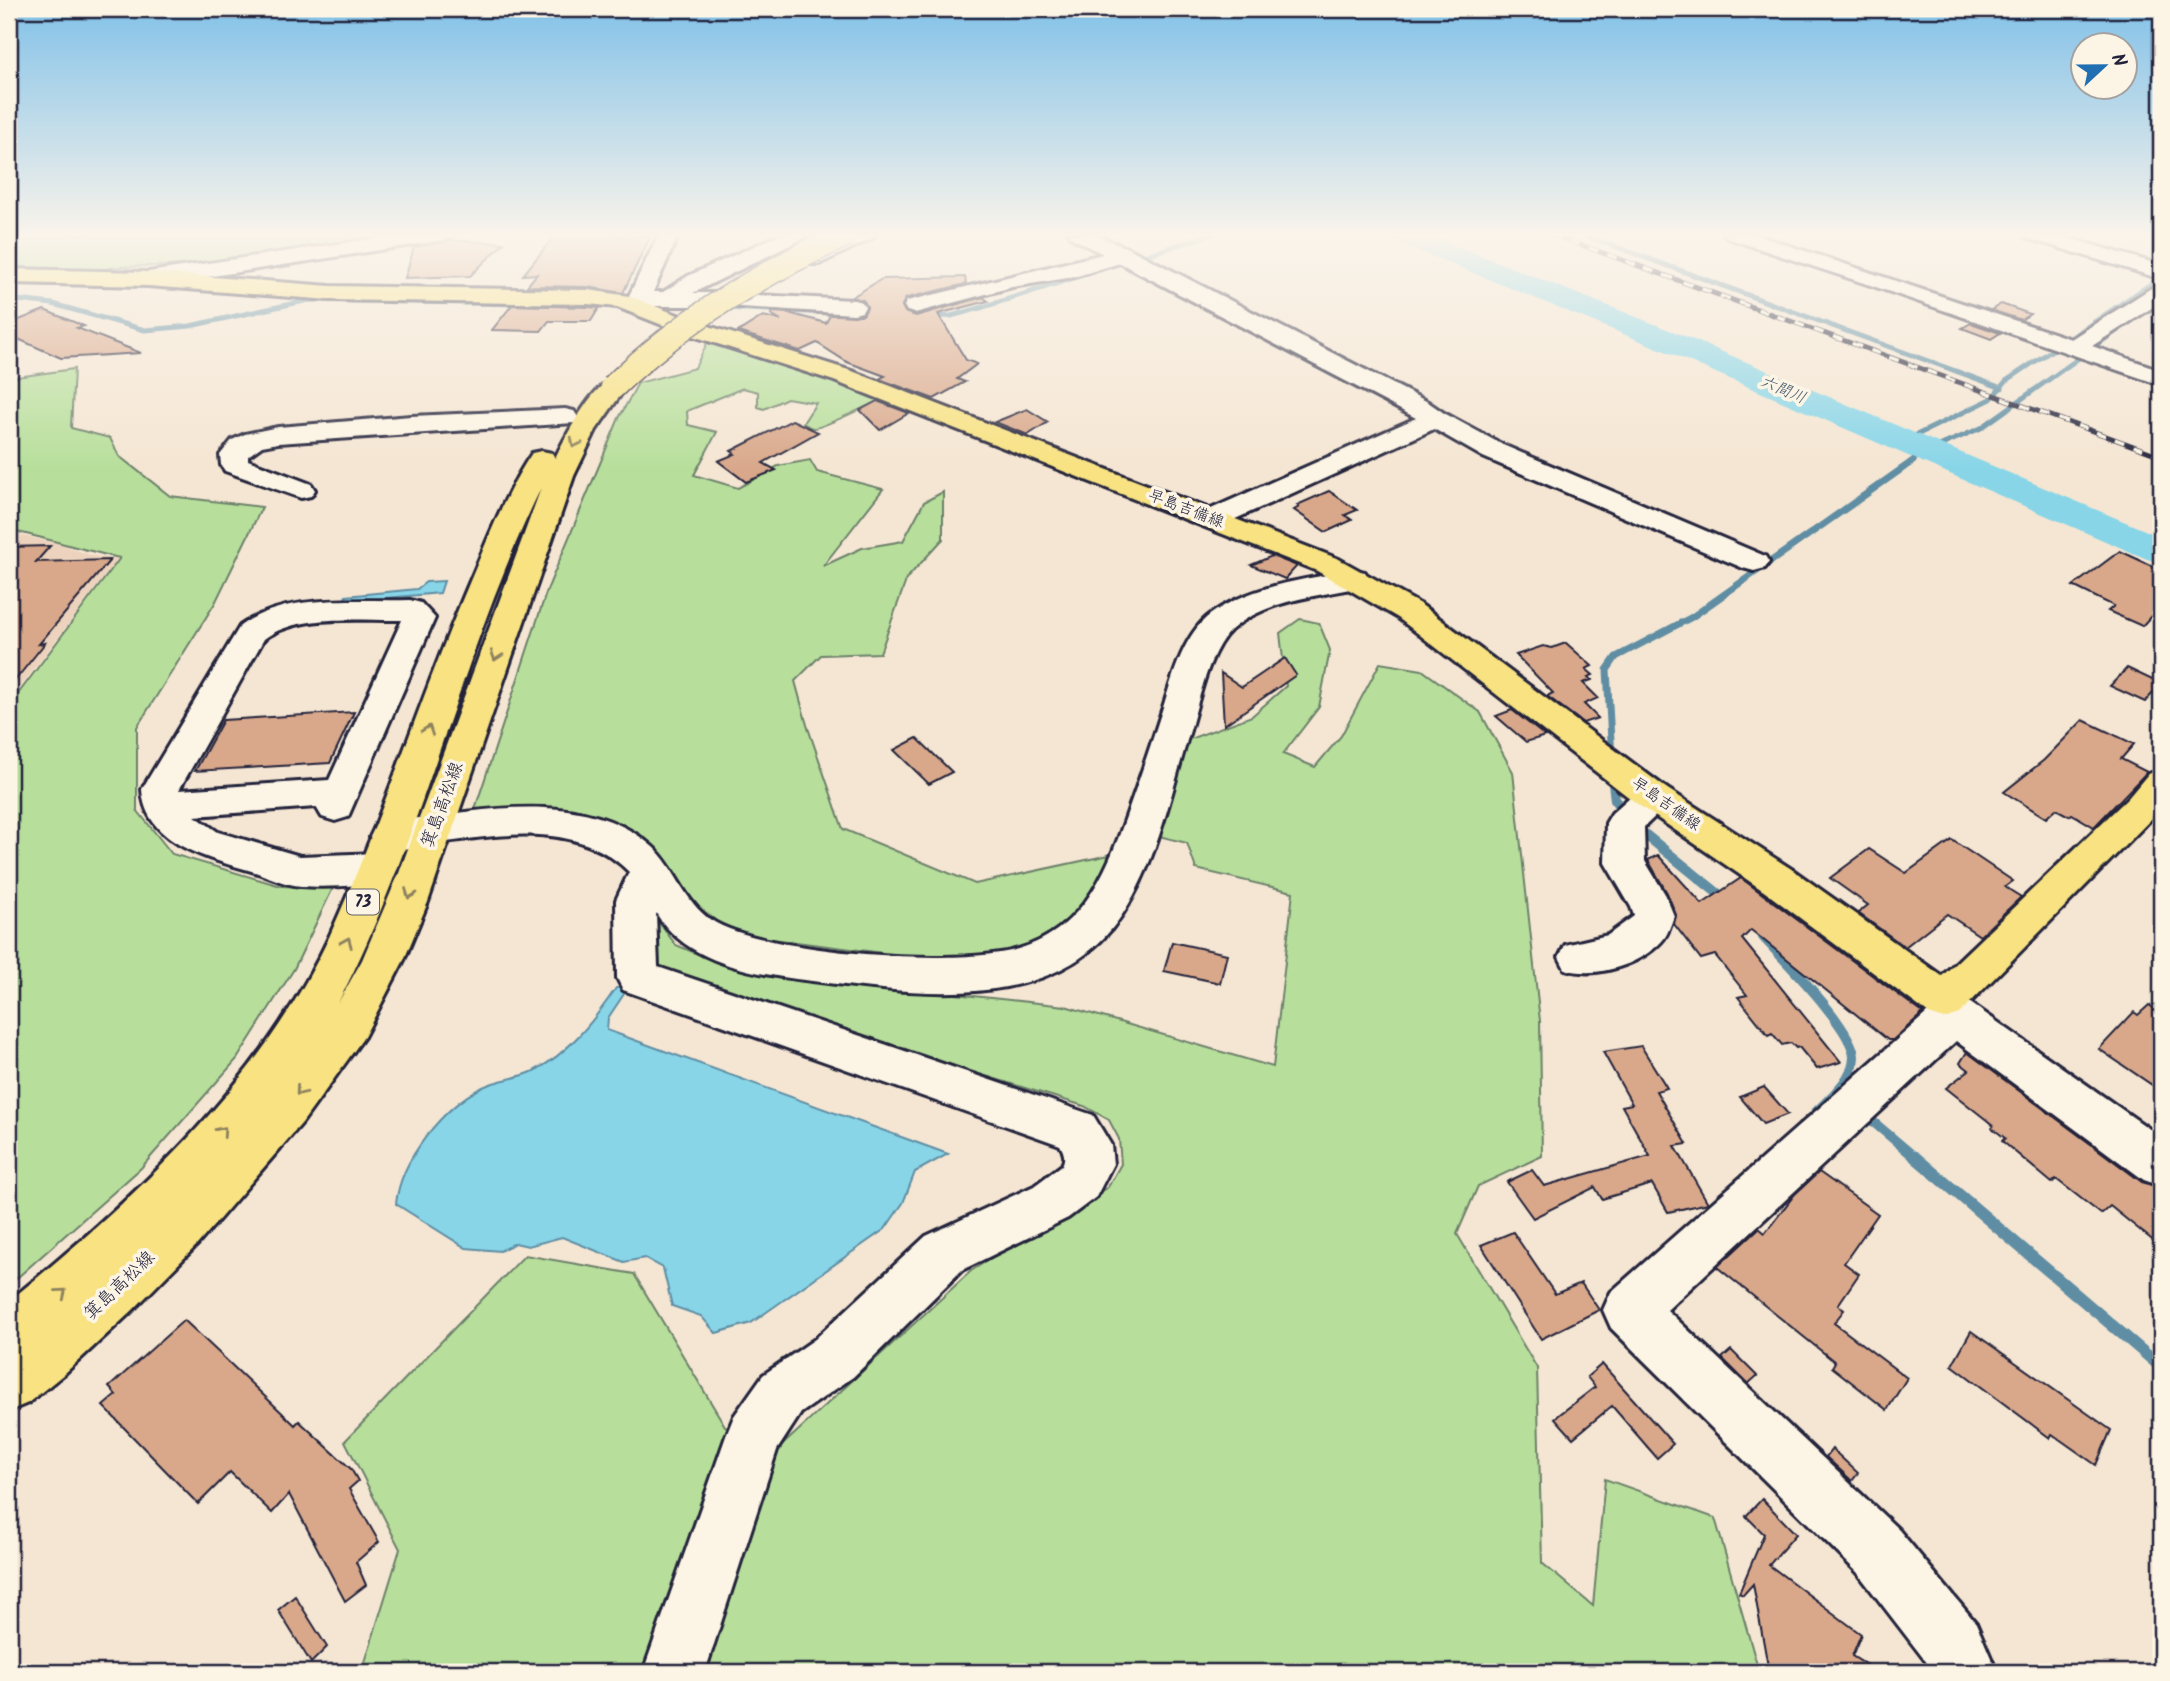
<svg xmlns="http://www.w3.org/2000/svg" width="2170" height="1681" font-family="Kalam,'Klee One',sans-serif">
<rect width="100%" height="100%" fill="#f5e6d3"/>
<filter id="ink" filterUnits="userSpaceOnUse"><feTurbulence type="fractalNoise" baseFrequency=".0143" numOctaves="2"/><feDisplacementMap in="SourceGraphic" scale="14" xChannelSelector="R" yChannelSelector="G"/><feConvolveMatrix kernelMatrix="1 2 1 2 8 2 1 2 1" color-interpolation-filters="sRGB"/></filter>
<g filter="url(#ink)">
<polygon fill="#edd3bd" points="9,533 57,543 93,556 118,559 9,702"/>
<g fill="#b7df9b" stroke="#6c806b" stroke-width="2">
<polygon points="9,234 419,234 223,264 115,267 81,274 9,272"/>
<path d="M 707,343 L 841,382 L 883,399 C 871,404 821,429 814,428 C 810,428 806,425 803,423 L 816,403 L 787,398 L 764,409 L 758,407 L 758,392 L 743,388 L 687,411 L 688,425 L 717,432 L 694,475 L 738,488 L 778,466 L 810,460 L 817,472 L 883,489 L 823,566 L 862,548 L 903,541 L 924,502 L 943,492 L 943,539 L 907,578 L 880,653 L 821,655 L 795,681 L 807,725 L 843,829 L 975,884 L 1114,854 L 1089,902 L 1056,935 L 1014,952 L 963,963 L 756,937 L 720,924 L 690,900 L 671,870 L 640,834 L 594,814 L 543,810 L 483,815 L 475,809 L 547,590 L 619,418 L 638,383 L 695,368 Z"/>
<path d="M 74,369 L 71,428 L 110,438 L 119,456 L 170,496 L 262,507 L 215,603 L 137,727 L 137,810 L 172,854 L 281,886 L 333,888 L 294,969 L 237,1059 L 141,1168 L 9,1285 L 9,706 L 120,558 C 83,550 46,538 9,530 L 9,378 Z"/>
<polygon points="1300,619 1319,623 1330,650 1319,707 1283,754 1315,767 1341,736 1380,663 1422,670 1480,712 1513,772 1540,1021 1542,1156 1478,1186 1457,1234 1537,1368 1542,1563 1593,1606 1605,1479 1715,1518 1759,1672 362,1672 400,1549 345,1441 525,1255 634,1274 725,1426 775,1452 971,1271 1046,1223 1108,1187 1121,1164 1119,1139 1109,1120 1084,1106 656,975 649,910 676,945 707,958 751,972 1065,1006 1273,1067 1293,892 1196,869 1187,843 1159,836 1187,740 1252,716 1286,686 1280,633"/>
</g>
<g fill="#88d5e8" stroke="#5f8da3" stroke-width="2">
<polygon points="444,581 440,593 343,602 346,596 417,589 426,582"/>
<path d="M 616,988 L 628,988 L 608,1018 L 607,1030 L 948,1154 L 915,1172 L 903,1203 L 885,1229 L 751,1323 L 716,1333 L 701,1316 L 672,1306 L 663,1268 L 645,1258 L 624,1262 L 562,1237 L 528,1246 L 515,1243 L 500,1251 L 466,1248 L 396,1204 C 400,1160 444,1106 483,1087 C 498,1079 518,1079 534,1071 C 568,1054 595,1019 616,988 Z"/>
</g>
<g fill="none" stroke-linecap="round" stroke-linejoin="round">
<g stroke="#5f8da3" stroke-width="5">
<polyline points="1581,234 2002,388"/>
<polyline points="9,299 53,304 145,330 190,326 309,300 565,305"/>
<polyline points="673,306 704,307"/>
<polyline points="722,308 872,315"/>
<polyline points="928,317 951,316 980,308 1212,234"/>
<polyline points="1902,442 1991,399 2006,381 2161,277"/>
<polyline points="1910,462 1925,452 1981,428 2128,323"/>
</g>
<polyline stroke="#5f8da3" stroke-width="7" points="1612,758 1607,670 1616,657 1692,617 1913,461"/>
<g stroke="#5f8da3" stroke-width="10">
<polyline points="1612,775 1615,800 1624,814"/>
<polyline points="1636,827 1726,900"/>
<path d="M 1763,937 C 1783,959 1854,1029 1854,1057 C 1854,1079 1828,1100 1814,1114"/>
<polyline points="1864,1114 1917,1159"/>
</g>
<polyline stroke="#5f8da3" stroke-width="12" points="1915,1157 2161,1367"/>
<polygon fill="#88d5e8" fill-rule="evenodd" points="1388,234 1426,234 1687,337 2161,537 2161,563 2147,559 1665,351 1392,240"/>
</g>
<g fill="#d9a88b" stroke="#22223b" stroke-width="2">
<polygon points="556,234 619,234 619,237 651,235 623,293 588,287 527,286 537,274 523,275"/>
<polygon points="452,240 504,243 470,276 405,278 414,247"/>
<polygon points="965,277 966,284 906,298 902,305 905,312 916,316 983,297 988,301 938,314 966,360 977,364 957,379 965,382 934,399 879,379 885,376 847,362 817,343 800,351 738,332 763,316 781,320 771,314 772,312 788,313 826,323 830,315 863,315 867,308 864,301 852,297 882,279"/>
<polygon points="2001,304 2030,314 2021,320 1991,310"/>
<polygon points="512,305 588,307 599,308 591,321 549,321 541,331 492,330"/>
<polygon points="44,310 84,326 77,328 141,353 61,358 9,335 9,324"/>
<polygon points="1971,323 2000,333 1991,339 1962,328"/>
<polygon points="877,401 909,413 880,430 860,410"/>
<polygon points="1027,409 1048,422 1028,435 995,422"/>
<polygon points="792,420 818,432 763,463 776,470 746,482 718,461 735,454 731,451"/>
<polygon points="1329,491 1357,510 1345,515 1352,520 1326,532 1294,510 1299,507 1297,505"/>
<polygon points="50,546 36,562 110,560 39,644 45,643 9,688 9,547"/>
<polygon points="2120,551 2161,570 2161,605 2142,626 2108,611 2114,606 2073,586"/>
<polygon points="1272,556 1297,566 1285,579 1251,565"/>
<polygon points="1566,643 1592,666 1586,669 1593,675 1588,677 1592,680 1583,683 1598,698 1584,704 1598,718 1583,723 1547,696 1553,693 1516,655 1543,646 1552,648"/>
<polygon points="1285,658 1296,675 1224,725 1221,673 1242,687"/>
<polygon points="2127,668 2161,684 2145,702 2110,686"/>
<polygon points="1512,710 1545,736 1526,742 1496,716"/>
<polygon points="354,712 330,763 195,771 223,720"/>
<polygon points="2083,720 2134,744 2121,759 2147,772 2094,827 2072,814 2069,816 2056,809 2046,818 2004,792 2044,760"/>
<polygon points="917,738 952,772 929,784 894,750"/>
<polygon points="1952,840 2013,881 2005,887 2021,897 1980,936 1947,914 1905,947 1858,913 1868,905 1830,878 1869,849 1906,873"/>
<polygon points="1658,855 1702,904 1741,878 1923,1013 1893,1040 1888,1040 1751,930 1742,939 1841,1062 1817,1069 1799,1047 1796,1048 1791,1043 1782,1045 1772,1033 1768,1035 1738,997 1747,995 1715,955 1701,959 1674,924 1676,915 1667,893 1648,860"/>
<polygon points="1172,942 1227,954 1220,983 1164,971"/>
<polygon points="2149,1005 2161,1013 2161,1091 2099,1049 2134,1012 2138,1015"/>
<polygon points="1641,1046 1667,1088 1656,1091 1687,1144 1675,1146 1708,1203 1668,1212 1652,1184 1602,1199 1595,1187 1533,1218 1507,1182 1532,1170 1544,1186 1650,1156 1622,1106 1632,1104 1603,1052"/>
<polygon points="1967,1052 2142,1182 2161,1188 2161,1247 2110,1206 2101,1214 2056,1179 2052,1183 2002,1141 2005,1138 1992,1128 1993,1125 1946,1088 1969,1070 1960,1063"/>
<polygon points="1764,1087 1788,1114 1763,1124 1740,1097"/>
<polygon points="1819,1172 1878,1214 1844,1263 1859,1274 1838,1305 1844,1310 1834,1323 1907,1378 1887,1410 1832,1367 1835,1362 1717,1267 1759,1228 1765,1233 1795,1194"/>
<polygon points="1513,1232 1555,1294 1581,1283 1599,1310 1541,1339 1481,1245"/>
<polygon points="184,1320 295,1425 299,1421 351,1469 358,1481 349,1489 379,1542 356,1562 366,1585 345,1601 289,1494 272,1513 230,1472 198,1504 103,1406 116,1395 109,1387"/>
<polygon points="1971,1331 2111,1430 2096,1465 2052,1434 2050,1438 1952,1365"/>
<polygon points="1731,1350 1757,1376 1748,1384 1722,1358"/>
<polygon points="1602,1364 1673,1444 1657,1458 1612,1406 1573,1438 1555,1418 1595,1387 1587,1377"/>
<polygon points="1832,1449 1858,1473 1852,1481 1826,1457"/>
<polygon points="1762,1499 1796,1534 1769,1565 1861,1634 1852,1656 1878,1672 1769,1672 1753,1584 1743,1595 1739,1593 1764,1534 1746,1516"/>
<polygon points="295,1596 327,1647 311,1663 278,1610"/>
</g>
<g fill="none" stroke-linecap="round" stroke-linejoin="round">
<g stroke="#22223b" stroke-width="6">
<g id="minor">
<polygon points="405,234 454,234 451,238 444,240 148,286 140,284 137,279 140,274 148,272"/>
<polygon points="659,234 679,234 653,292 663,292 688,276 781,234 807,234 804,238 693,293 719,293 746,282 762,282 765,287 755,295 854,300 862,302 865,307 862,312 854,314 724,306 647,306 643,311 627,311 624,306"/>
<polygon points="850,234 876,234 873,238 819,264 803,264 800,259 803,254"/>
<polygon points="1069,234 1094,234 1132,250 1428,402 1444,413 1503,445 1765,556 1769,562 1765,568 1754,571 1743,568 1483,457 1434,429 1222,525 1212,528 1202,525 1197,519 1202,513 1416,418 1120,263 1074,277 1012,287 915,313 907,311 904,306 907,301 1103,254 1072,238"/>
<polygon points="1724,234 1754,234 2071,339 2153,287 2161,285 2161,302 2092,346 2161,370 2161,385 1867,284 1727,238"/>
<polygon points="2024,234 2055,234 2161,265 2161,279 2027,238"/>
<polygon points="565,409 574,411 578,417 574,423 278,443 262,446 248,456 248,460 311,484 315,490 311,496 301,498 225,471 221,465 220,455 232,440 245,434 278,427 411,416"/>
<path d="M 1354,570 L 1365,572 L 1369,579 L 1365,586 C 1321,596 1266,599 1231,630 C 1207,652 1198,707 1188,737 C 1170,797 1157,862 1122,915 C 1057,1014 921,994 820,982 C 763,975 689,967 656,913 L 658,967 L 1093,1115 L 1111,1145 L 1113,1164 L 1096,1197 L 1068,1218 L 962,1270 L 853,1377 L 801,1413 L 777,1450 L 705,1672 L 643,1672 L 726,1436 L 734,1416 L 763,1375 L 815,1339 L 926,1236 L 1034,1186 L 1062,1165 C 1066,1158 1064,1152 1060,1145 L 623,990 L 617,978 L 616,900 L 629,872 C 579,821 503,834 439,843 C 418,846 396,853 375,847 L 370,837 L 375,827 C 399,820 425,817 449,814 C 517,805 598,798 653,847 C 676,868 684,902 711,920 C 761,953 960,967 1018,949 C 1087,929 1110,864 1131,802 C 1143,769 1154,735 1165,701 C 1174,672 1185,633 1211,614 C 1251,585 1307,579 1354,570 Z"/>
<path d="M 410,600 L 421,603 L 435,618 L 348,817 L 335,821 L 322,817 L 316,807 L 195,816 L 218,832 L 300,856 L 378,853 L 392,857 L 398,868 L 392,879 C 368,886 326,888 301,886 C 286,885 269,877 255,872 C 212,859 145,846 142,789 L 240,626 C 287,592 355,602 410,600 ZM 402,620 L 329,780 L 179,790 L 264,639 C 299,613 359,621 402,620 Z"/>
<path d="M 1653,784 L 1666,788 L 1672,797 L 1666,806 L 1644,827 L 1645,861 L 1665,894 L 1674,916 C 1671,924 1668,935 1662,941 C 1640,965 1595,979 1565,969 L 1559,957 L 1565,945 L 1608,935 L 1634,916 L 1631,907 L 1605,863 L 1606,823 L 1612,813 L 1640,788 Z"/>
<polygon points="1944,983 1959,988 1969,1002 2161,1137 2161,1186 2144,1180 1956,1041 1667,1310 1899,1530 1976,1623 1997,1672 1934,1672 1857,1572 1611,1328 1603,1310 1611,1292 1928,1012 1922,1001 1929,988"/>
</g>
</g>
<g stroke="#22223b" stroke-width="6">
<g id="major">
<polygon points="9,269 148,272 330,286 588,290 629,296 696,322 852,371 1339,559 1420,604 1666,788 1793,870 1942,976 2128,798 2148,774 2161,770 2161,809 1959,1014 1944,1019 1929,1014 1765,892 1640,806 1398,618 1317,571 834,381 680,332 617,307 588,304 330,300 148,286 9,283"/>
<path d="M 613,379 L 622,382 L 626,387 L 596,430 L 574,476 L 428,902 L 404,960 L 364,1037 L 302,1123 L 197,1245 L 132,1311 L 64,1374 L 28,1403 L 9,1411 L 9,1301 C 133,1200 262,1083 330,935 C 382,820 420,698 470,581 C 488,539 506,491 532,453 L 542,451 L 552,453 L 555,458 C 565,438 592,385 613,379 ZM 541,488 L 399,873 L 362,960 L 338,1003 C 423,839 460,654 541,488 Z"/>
</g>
</g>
<use href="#minor" fill="#fcf5e5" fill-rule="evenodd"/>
<use href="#major" fill="#f8e281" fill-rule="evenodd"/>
<g stroke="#22223b" stroke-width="5">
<polyline id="rail" points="1551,234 2161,456"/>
</g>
<use href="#rail" stroke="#fcf5e5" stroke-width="3.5" stroke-dasharray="10" stroke-linecap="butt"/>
<g stroke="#22223b" stroke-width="27" stroke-linecap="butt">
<path id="major-bridge" d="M 613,387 C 682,320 760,274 847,234"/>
</g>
<use href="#major-bridge" stroke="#f8e281" stroke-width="24"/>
</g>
<defs><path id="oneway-chevron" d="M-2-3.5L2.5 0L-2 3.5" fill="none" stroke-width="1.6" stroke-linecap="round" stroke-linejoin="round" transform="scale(1.75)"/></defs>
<g stroke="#8d825e">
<use href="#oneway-chevron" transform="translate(575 443) rotate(117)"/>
<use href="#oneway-chevron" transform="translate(496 656) rotate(109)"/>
<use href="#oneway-chevron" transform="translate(428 730) rotate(-70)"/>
<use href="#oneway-chevron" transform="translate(410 894) rotate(111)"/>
<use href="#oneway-chevron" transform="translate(347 942) rotate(-67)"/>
<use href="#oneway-chevron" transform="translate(300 1091) rotate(130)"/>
<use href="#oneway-chevron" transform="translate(222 1131) rotate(-48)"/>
<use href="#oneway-chevron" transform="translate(62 1293) rotate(-40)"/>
</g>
</g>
<linearGradient id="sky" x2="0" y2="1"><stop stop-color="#81c1e8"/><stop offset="0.5" stop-color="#faf4eb"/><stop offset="1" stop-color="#faf4eb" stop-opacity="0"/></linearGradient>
<rect width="2170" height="469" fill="url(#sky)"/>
<g text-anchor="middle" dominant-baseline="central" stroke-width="7" stroke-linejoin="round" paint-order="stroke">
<g font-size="16" font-style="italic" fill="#41586f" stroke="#fcf5e5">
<text transform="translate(1783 390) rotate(23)">六間川</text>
</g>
<g font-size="16" fill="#22223b" stroke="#fcf5e5">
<text transform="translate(1186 509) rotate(21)">早島吉備線</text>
<text transform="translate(1666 804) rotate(35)">早島吉備線</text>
</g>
<rect fill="#fcf5e5" stroke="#63616e" stroke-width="2" x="347" y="889.5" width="32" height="25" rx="5"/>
<g font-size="16" font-weight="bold" fill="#22223b">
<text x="363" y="902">73</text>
</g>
<g font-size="18" fill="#22223b" stroke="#fcf5e5">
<text transform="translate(443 805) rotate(-70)">箕島高松線</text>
<text transform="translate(120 1286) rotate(-44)">箕島高松線</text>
</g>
</g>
<rect width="2170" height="1681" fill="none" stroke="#fcf5e5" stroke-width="35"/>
<rect x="18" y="18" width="2135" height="1646" fill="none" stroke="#22223b" stroke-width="2.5" filter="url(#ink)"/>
<g transform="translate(2104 66) rotate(68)"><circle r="33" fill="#fcf5e5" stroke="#a5a1a1" stroke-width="2"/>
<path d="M0-5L12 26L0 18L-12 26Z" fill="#1f6fb2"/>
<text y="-10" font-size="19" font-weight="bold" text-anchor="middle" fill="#22223b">N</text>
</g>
</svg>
